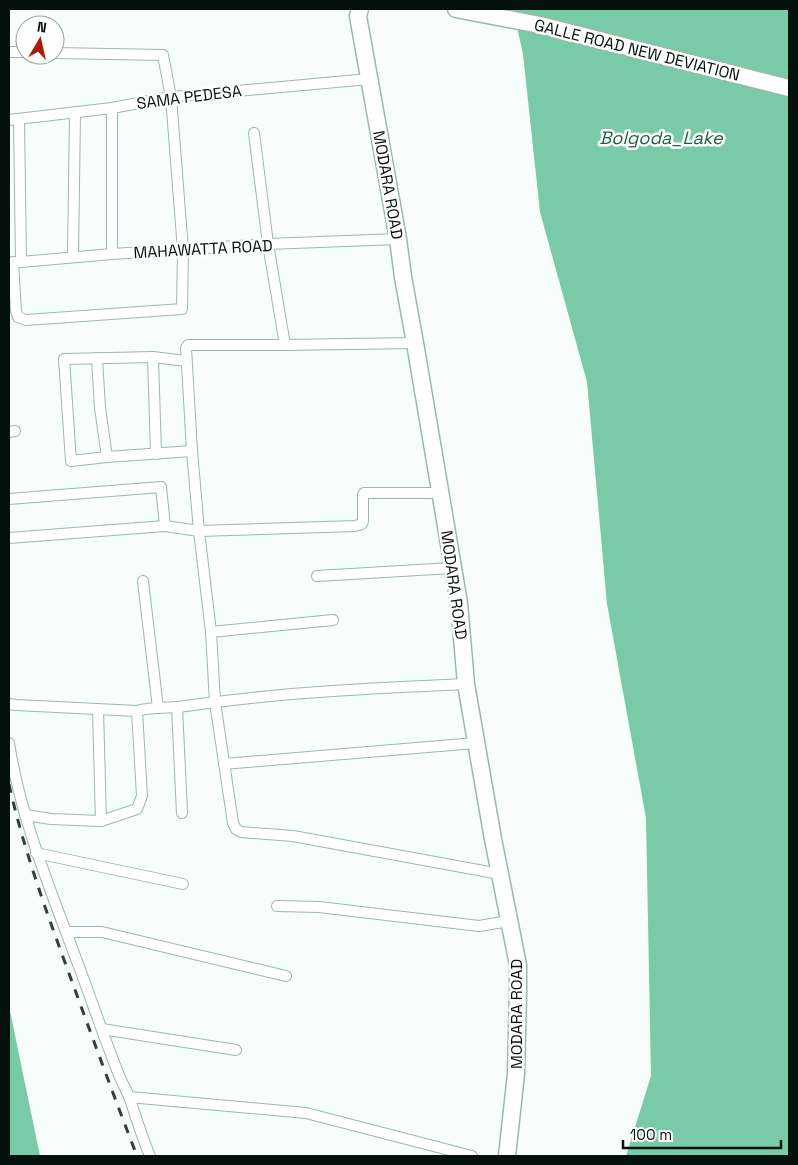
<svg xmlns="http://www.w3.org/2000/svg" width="798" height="1165" font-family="'Space Grotesk',sans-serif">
<rect width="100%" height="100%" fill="#f6fdfa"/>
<g fill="#79cba7">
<polygon points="513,9 789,9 789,1156 626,1156 651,1076 646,818 607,604 587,382 540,212 523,54"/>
<polygon points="9,1006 40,1156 9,1156"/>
</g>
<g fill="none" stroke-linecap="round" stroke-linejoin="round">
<g stroke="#97bba9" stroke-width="12">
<g id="minor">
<polyline points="9,52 25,52"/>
<polyline points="112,108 112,254"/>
<polyline points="19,119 21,261"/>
<polyline points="9,120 112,108 171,97 369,79"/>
<polyline points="254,133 268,244 285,345"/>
<polyline points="73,257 75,112"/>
<polyline points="13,262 16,311 18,317 26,320 182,309 183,250 171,97 163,55 55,53"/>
<polyline points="9,263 112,254 268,244 398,239"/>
<polyline points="415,343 285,345 188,345 186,348 192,451 199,531 211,632 215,702 233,823 236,829 241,832 293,836 500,874"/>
<polyline points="153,357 156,454"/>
<polyline points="97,358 100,408 107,457"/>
<polyline points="186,361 153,357 64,359 71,461 107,457 192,451"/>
<polyline points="9,432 15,431"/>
<polyline points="9,499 161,487 165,526"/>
<polyline points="9,538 165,526 199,531 355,526 362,524 363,521 363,495 364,493 440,493"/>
<polyline points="317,576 452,568"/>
<polyline points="143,581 158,708"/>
<polyline points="211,632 333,620"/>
<path d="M 9,704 L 16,705 L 137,711 C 151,707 164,708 178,707 C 186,706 193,705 201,704 C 288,692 377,688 466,684"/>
<polyline points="177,707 182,813"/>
<polyline points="98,710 101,821"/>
<path d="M 9,743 C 21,820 51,891 78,964 C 92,1001 104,1038 119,1075 C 122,1083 127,1091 130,1099 C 136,1118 142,1137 150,1156"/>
<polyline points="224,764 476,743"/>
<polyline points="25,815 51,819 101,821 137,809 142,796 137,711"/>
<polyline points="36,853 183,884"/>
<polyline points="277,906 319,907 479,926 509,921"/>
<polyline points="67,932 102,932 286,976"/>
<polyline points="102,1029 236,1050"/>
<polyline points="129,1097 306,1113 472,1156"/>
</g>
</g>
<g stroke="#97bba9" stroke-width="19">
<g id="primary">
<polyline points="360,9 358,16 398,239 403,277 415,343 459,603 466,684 493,839 518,965 518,993 516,1074 507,1156"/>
<polyline points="456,9 540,25 789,88"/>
</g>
</g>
<use href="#minor" stroke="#fff" stroke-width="10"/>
<use href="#primary" stroke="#fff" stroke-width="16"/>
<path stroke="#343f3a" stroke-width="3" stroke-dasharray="9 9" stroke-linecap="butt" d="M 9,784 C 23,847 45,908 67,968 C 90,1031 113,1094 137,1156"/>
</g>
<g text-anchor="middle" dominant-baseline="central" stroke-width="5" stroke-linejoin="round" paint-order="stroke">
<g font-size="16" fill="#05110c" stroke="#fff">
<text transform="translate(637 50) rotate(14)">GALLE ROAD NEW DEVIATION</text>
<text transform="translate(189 97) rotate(-7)">SAMA PEDESA</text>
<text transform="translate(388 185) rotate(80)">MODARA ROAD</text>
<text transform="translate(203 249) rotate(-3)">MAHAWATTA ROAD</text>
<text transform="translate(454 585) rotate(82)">MODARA ROAD</text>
<text transform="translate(516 1014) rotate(-90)">MODARA ROAD</text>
</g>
<g font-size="18" font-style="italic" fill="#226047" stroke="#fff">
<text x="661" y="137">Bolgoda_Lake</text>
</g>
</g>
<rect width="798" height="1165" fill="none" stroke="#05110c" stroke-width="20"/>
<g transform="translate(40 40) rotate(9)"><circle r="24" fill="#ffffff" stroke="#9ba09e"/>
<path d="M0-4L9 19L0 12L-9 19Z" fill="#ab1d00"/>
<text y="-8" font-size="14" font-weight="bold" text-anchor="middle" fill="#05110c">N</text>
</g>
<path d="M623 1140v8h158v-8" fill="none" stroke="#05110c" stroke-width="2.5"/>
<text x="630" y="1140" font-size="15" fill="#05110c" stroke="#ffffff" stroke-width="4" paint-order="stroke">100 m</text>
</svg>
